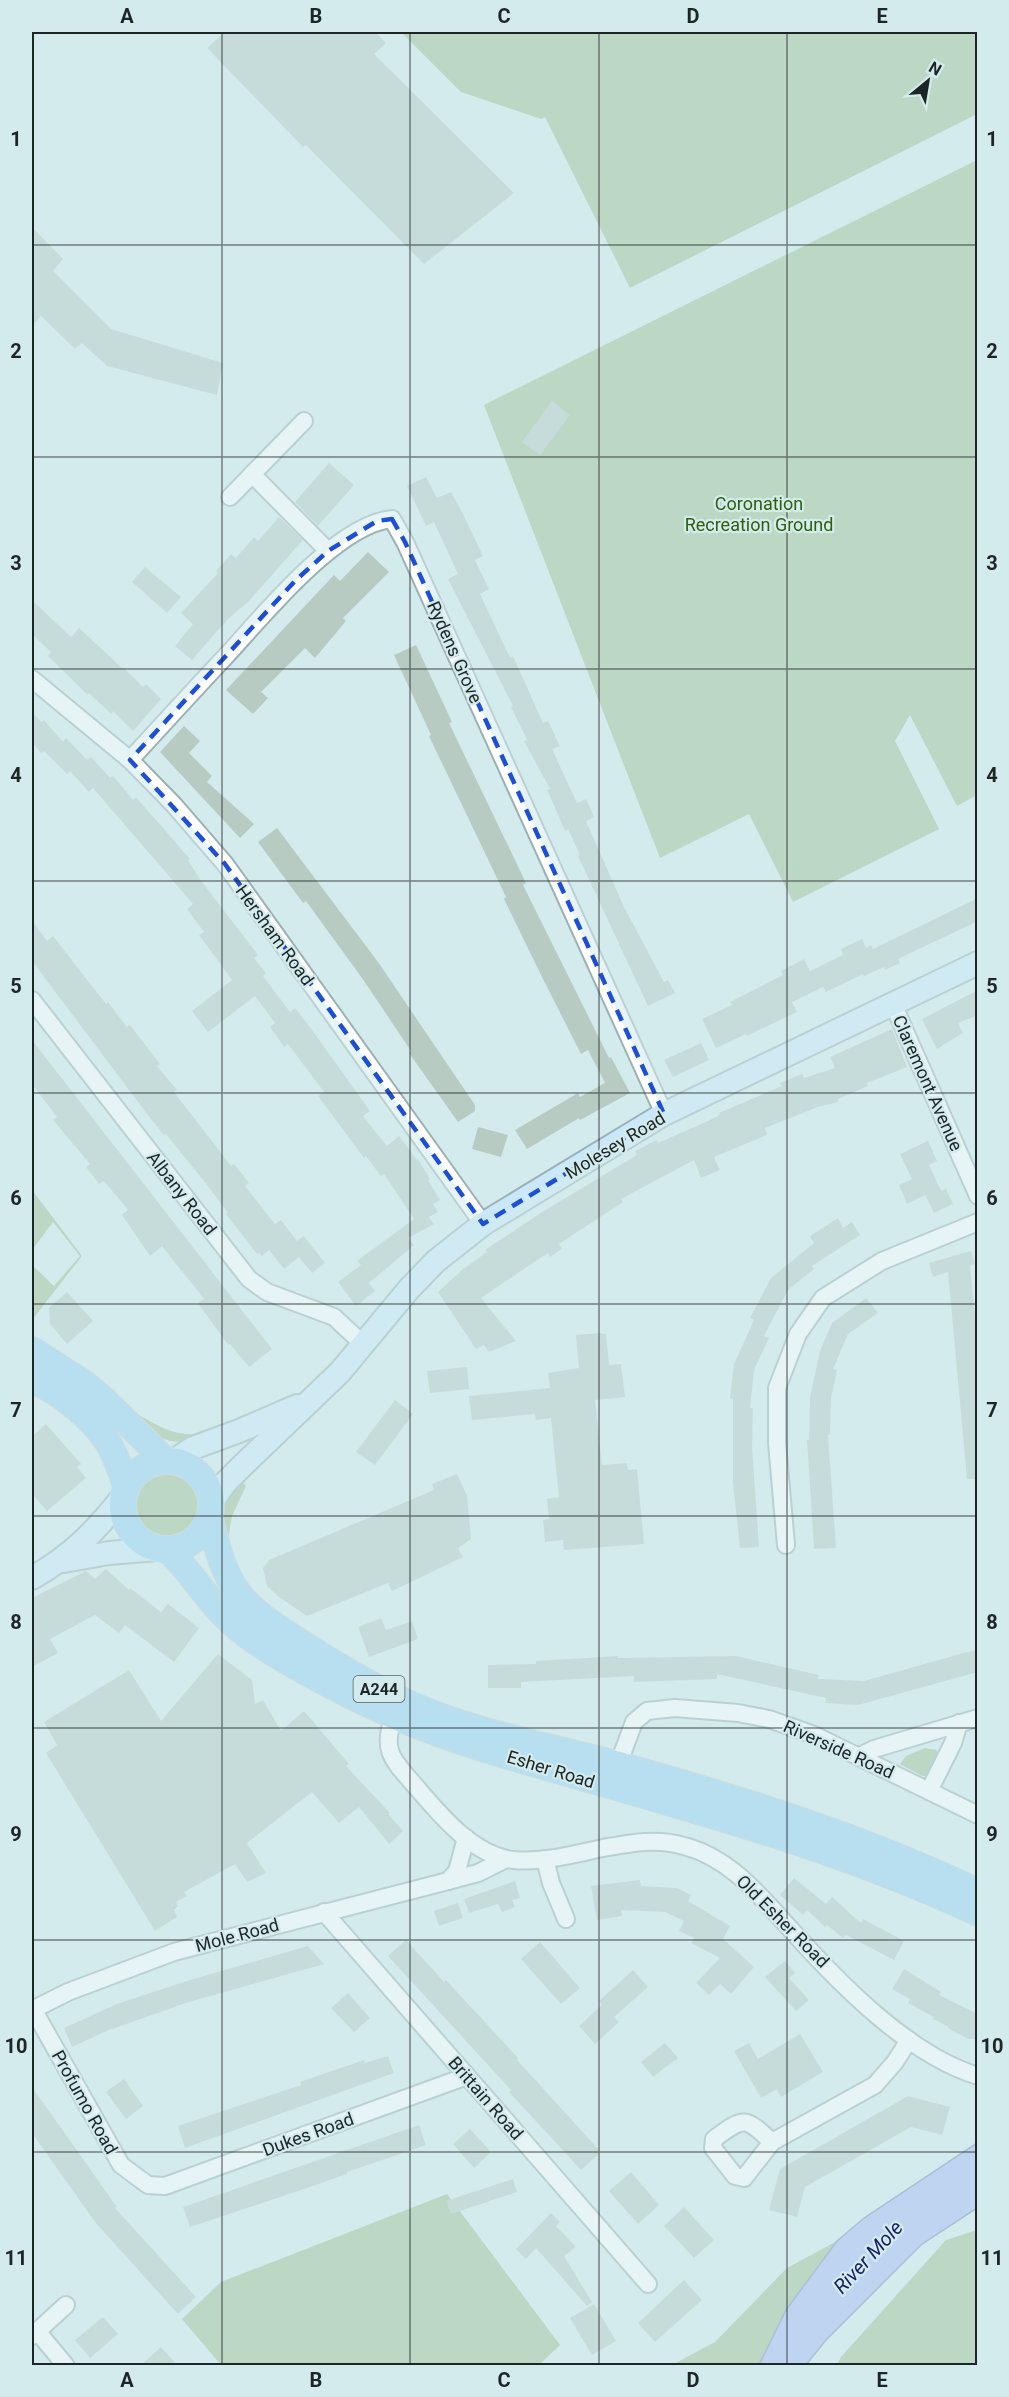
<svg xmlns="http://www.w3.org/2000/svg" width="1009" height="2397" font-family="Roboto,sans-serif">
<rect width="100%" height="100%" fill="#d4ebed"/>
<g fill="#9fbe90">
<polygon points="401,32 977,32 977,114 630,288 545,117 541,119 461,92"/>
<polygon points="977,160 977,795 957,806 910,715 895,741 939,829 793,902 749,814 660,858 484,405"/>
<polygon points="32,1190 82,1256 32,1320 32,1265 54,1286 80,1256 53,1222 32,1250"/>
<path d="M 129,1409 C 157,1425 171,1437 205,1434 C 167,1453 155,1434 129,1409 Z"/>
<circle cx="167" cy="1505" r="33"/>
<path d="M 241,1480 L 246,1486 L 232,1516 L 228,1539 C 220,1512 223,1502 241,1480 Z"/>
<polygon points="925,1748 936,1750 939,1756 928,1776 922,1776 900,1764 906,1756"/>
<polygon points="447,2194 560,2345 539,2365 221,2365 182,2319 221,2282"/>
<polygon points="977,2230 977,2365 837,2365 841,2357 946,2240"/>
<polygon points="837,2241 786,2310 759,2365 670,2366 715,2342 787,2268"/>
</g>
<polygon fill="#a4b8f7" stroke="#7c8cb8" stroke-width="1.5" points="977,2143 977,2208 922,2244 826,2340 806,2365 759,2365 786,2310 837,2241 864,2218"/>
<g fill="#b7cbc3">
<polygon points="225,32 375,32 386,43 374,54 514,193 424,264 306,145 303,147 207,48"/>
<polygon points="32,227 63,259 53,271 111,329 223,363 217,395 107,366 82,343 75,349 41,316 32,326"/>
<polygon points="552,401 570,415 540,455 522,442"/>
<polygon points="329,463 354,485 318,526 295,502"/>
<polygon points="426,477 437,498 451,492 463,514 483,556 475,560 489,589 480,594 510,658 513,656 543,723 548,721 560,746 552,749 577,803 586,799 594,817 586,821 624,907 664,982 668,980 675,993 648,1006 578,856 580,855 568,829 565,831 557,812 547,790 550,789 524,741 527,740 511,707 513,706 448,579 458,574 434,522 426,526 407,486"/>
<polygon points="279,517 303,540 249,601 228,619 192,660 175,646 193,624 181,613 218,573 216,571 231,554 236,558 254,537 258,541"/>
<polygon points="368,552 389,572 343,618 346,621 315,658 305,648 261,692 268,698 253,714 226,690 334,575 340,581"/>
<polygon points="145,567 181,597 167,613 132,582"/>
<polygon points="32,600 71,637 79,628 122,668 123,667 143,687 146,684 161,699 133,731 113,711 111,714 89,693 87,694 48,656 51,652 32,634"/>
<polygon points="416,645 452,722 449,723 526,883 523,885 609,1058 611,1057 630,1093 580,1120 579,1118 527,1149 515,1130 578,1093 580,1097 605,1083 588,1050 581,1054 541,975 504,899 506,897 429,736 431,735 394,655"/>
<polygon points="32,712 41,722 44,720 63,742 66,738 87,760 91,757 110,778 113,776 133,800 136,797 190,859 188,860 199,878 258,955 254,958 266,973 263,976 290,1012 295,1008 312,1030 370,1111 363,1116 387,1146 399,1136 417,1160 418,1159 430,1179 428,1180 440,1200 433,1204 438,1212 429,1217 434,1224 408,1238 414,1245 369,1283 375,1291 356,1306 338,1282 361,1265 357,1261 414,1219 384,1174 381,1176 366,1156 364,1158 318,1096 324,1092 288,1044 284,1047 270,1027 275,1023 255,996 208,1032 192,1011 232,980 199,935 204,932 187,909 193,904 93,788 89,792 70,771 67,774 44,751 41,753 32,742"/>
<polygon points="184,726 200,741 189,753 212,776 207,782 254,824 240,838 160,752"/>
<polygon points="277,828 378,962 475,1105 475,1111 458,1122 409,1053 411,1051 362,978 306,901 303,903 258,842"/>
<polygon points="978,898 978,921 898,959 900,963 885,970 884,967 864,976 863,974 826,992 823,987 792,1002 797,1012 747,1036 746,1034 716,1048 702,1019 732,1005 730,1002 783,975 781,971 804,959 810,971 843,955 841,949 862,939 866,948 871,945 873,949"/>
<polygon points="32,921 47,941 53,936 106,1004 108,1002 127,1027 130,1025 160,1064 157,1066 177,1090 174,1092 231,1166 234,1164 249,1183 245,1186 275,1224 281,1220 297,1241 304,1236 325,1263 312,1273 299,1257 284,1269 269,1250 262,1256 259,1253 257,1254 226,1214 228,1213 207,1185 166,1134 164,1135 150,1118 32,961"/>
<polygon points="978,990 978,1015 958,1023 963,1033 937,1049 922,1019"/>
<polygon points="892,1029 907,1067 867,1083 868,1086 838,1099 838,1102 818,1107 765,1128 767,1135 714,1157 720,1170 701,1178 694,1160 621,1199 623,1202 559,1244 562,1249 550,1257 548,1253 481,1298 516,1341 489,1352 484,1345 476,1349 438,1292 462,1270 487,1252 485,1250 539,1214 637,1155 635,1151 657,1140 658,1143 708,1121 720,1115 719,1113 782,1086 780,1083 802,1074 804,1078 835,1068 830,1057"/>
<polygon points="32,1040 272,1349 249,1367 230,1344 228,1345 198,1303 204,1299 162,1246 150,1256 122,1215 128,1210 104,1181 99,1184 86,1167 90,1164 53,1120 57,1117 32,1084"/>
<polygon points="701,1043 709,1060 673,1077 664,1060"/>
<polygon points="478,1127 508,1135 501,1157 472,1149"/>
<polygon points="928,1141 937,1161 929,1165 941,1191 946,1189 953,1204 934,1213 925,1195 907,1204 899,1185 912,1179 900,1154"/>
<polygon points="838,1218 843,1228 852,1222 860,1235 812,1266 814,1269 788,1290 764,1336 769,1338 754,1370 750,1408 753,1408 752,1445 759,1547 740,1548 733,1483 733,1399 730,1398 734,1364 754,1320 750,1318 771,1278 814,1243 810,1236"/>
<polygon points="971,1251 975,1264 970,1266 978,1345 978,1479 967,1479 948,1272 933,1277 929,1263"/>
<polygon points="67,1292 93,1321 67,1344 50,1324 49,1308"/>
<polygon points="866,1298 878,1313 848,1334 833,1369 837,1370 831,1398 830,1435 828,1435 836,1548 814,1549 807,1440 809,1440 810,1397 820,1351 832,1323"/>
<polygon points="599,1333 606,1334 609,1365 621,1364 625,1397 595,1400 602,1465 627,1463 628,1470 637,1469 644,1544 564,1550 563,1540 545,1542 543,1520 549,1519 547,1499 559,1497 551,1418 536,1420 535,1414 472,1420 469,1396 550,1388 548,1373 579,1368 576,1335"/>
<polygon points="467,1367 469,1389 430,1393 427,1371"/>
<polygon points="395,1400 413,1414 375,1465 356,1452"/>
<polygon points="46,1424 81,1464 77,1467 86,1478 47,1511 32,1494 32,1442 35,1439 33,1436"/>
<polygon points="457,1474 467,1496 471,1539 458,1548 463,1557 392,1591 388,1583 307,1616 279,1597 267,1586 263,1568 269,1560 434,1490 432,1484"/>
<polygon points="106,1569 129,1590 130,1588 161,1612 168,1604 199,1628 174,1662 125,1625 119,1633 95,1615 50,1639 58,1653 32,1667 32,1598 86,1571 95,1579"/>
<polygon points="381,1618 386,1630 412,1621 418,1639 369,1657 358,1627"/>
<polygon points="978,1649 978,1672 858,1705 825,1703 826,1698 717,1674 717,1679 634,1682 634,1676 521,1682 521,1688 488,1688 488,1665 536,1664 536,1661 618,1656 618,1658 736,1656 819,1675 818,1679 864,1681"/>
<polygon points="218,1654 252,1680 255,1704 263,1700 281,1731 304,1711 349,1764 346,1766 390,1813 388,1814 403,1831 389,1844 359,1807 339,1823 312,1792 247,1843 266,1873 247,1882 235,1864 184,1892 187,1896 176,1902 178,1906 174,1910 177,1917 155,1931 46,1753 57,1745 44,1722 129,1670 161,1721"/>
<polygon points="794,1878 826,1904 832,1897 861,1923 863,1919 904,1941 894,1960 846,1935 843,1938 827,1925 825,1927 807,1910 803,1915 780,1895"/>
<polygon points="640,1880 641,1886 677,1888 691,1895 688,1901 730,1926 723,1939 754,1967 731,1994 720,1984 709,1995 696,1983 720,1958 691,1943 694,1938 679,1931 684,1921 665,1912 621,1910 622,1916 597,1920 591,1886"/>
<polygon points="515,1881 520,1898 512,1900 515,1907 502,1912 498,1904 469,1913 464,1899"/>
<polygon points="458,1903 463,1918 439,1926 434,1911"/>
<polygon points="406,1940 444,1982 446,1980 518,2058 517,2060 601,2152 581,2170 509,2092 511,2090 388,1956"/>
<polygon points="540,1942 580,1988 561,2004 521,1959"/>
<polygon points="308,1946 324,1964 189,2002 109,2030 72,2047 64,2028 117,2004 190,1980"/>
<polygon points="785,1961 795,1973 789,1978 809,2000 796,2011 765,1977"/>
<polygon points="904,1969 941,1992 939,1995 978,2014 978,2039 968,2039 948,2028 949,2027 933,2019 934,2017 908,2003 910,1999 892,1989"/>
<polygon points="633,1970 648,1987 614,2017 619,2022 595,2044 579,2026 602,2005 599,2001"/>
<polygon points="348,1993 370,2018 354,2032 331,2008"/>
<polygon points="800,2034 823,2072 781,2097 777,2089 761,2098 734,2051 749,2043 758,2059"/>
<polygon points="665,2043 678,2058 653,2077 641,2062"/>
<polygon points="388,2056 394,2073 185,2148 178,2126 301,2085 300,2082 364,2060 365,2063"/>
<polygon points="124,2079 143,2106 126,2119 106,2092"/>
<polygon points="32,2087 117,2207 115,2208 196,2297 178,2314 95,2222 32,2133"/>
<polygon points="908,2096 950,2107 942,2135 911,2127 805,2187 797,2217 769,2210 780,2169"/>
<polygon points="419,2125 426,2145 347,2172 347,2174 304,2189 190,2227 183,2207"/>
<polygon points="470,2129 491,2152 474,2168 453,2144"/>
<polygon points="631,2172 659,2205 638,2224 609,2191"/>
<polygon points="513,2179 517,2192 451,2214 446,2201"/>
<polygon points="684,2207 714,2240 694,2258 664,2226"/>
<polygon points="551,2213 560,2222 554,2228 556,2226 576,2247 564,2256 592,2302 587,2306 536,2248 526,2259 516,2249"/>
<polygon points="684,2280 702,2300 655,2342 638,2323"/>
<polygon points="594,2304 616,2341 592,2355 570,2318"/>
<polygon points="103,2317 118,2334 90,2358 75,2340"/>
<polygon points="161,2347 178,2366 140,2366"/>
</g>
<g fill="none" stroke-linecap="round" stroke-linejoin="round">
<g stroke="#9cb1b3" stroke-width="20">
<g id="street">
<polyline points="252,474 328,551"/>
<polyline points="230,497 304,421"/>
<polyline points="32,679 130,760 174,805 225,864 483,1224"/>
<path d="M 130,760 C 162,725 194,690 226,656 C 263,616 337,524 392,519 L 405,542 L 664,1114"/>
<polyline points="32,1000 249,1279 267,1292 334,1317 364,1345"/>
<polyline points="893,1004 978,1196"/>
<polyline points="786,1545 777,1443 777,1388 798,1334 823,1298 882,1261 978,1222"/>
<path d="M 394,1717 C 380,1752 395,1762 417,1788 C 441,1816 473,1855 513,1860 C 542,1863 575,1854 603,1848 C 631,1843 656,1838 684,1846 C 731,1858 762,1898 793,1932 C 841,1985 909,2055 978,2076"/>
<polyline points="860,1756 874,1749 978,1718"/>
<polyline points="618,1765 634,1722 647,1711 675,1708 738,1713 769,1719 814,1735 978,1815"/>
<polyline points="929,1791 953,1743 959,1723"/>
<polyline points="545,1859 551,1883 566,1919"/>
<polyline points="448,1881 457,1871 466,1838"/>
<polyline points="324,1912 648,2284"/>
<polyline points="33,2009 121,2165 148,2185 165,2186 467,2076"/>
<polyline points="32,2010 68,1992 174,1952 448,1881 478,1873 506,1859"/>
<path d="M 772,2142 C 745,2117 745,2116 714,2139 L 713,2148 L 735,2176 L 744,2178 L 772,2142 L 875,2085 L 895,2062 L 909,2040"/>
<polyline points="37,2331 66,2366"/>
<polyline points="32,2336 66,2305"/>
</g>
</g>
<g stroke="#9cb1b3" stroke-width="26">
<g id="secondary">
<polyline points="172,1462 193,1448 239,1431 297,1406"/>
<polyline points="212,1502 225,1483 244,1464 340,1372 409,1289 436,1261 483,1224 664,1114 978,963"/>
<polyline points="64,1561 109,1553 157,1549"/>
<path d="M 32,1578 C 71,1556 96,1531 124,1495"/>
</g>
</g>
<g stroke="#c9cbcb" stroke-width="28">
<g id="primary">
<polyline points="32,1350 85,1384 104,1400 166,1461"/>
<path d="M 32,1379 C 59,1393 89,1414 107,1441 C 116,1455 121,1472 127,1488"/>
<circle cx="167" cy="1505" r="44"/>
<path d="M 210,1519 C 217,1548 224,1579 245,1601 C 263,1620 289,1635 311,1649 C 344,1670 378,1690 414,1706 C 479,1734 551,1746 619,1765 C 741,1799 863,1837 978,1892"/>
<path d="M 168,1550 C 192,1572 207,1601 231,1622 C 254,1643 281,1658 308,1673 C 365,1705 422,1730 485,1749 C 651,1799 820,1839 978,1913"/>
</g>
</g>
<use href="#street" stroke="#fff" stroke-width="16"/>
<use href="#secondary" stroke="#cae8f9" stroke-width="22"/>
<use href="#primary" stroke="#95d1f4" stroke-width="26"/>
</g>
<path d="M0 0H1009V2397H0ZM 392,519 L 405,542 L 664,1114 L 483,1224 L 225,864 L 130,760 L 295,581 L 328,551 L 377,521 Z" fill="#d4ebed" fill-opacity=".55" fill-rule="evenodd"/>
<path fill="none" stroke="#1d4ed8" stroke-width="4.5" stroke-dasharray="12 8" stroke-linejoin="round" d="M 392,519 L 405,542 L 664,1114 L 483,1224 L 225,864 L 130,760 L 295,581 L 328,551 L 377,521 Z"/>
<path fill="none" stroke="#1d2626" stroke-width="1.5" stroke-opacity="0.55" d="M 222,32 L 222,2366M 410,32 L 410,2366M 599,32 L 599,2366M 787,32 L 787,2366M 32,245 L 978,245M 32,457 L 978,457M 32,669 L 978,669M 32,881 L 978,881M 32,1093 L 978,1093M 32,1304 L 978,1304M 32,1516 L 978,1516M 32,1728 L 978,1728M 32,1940 L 978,1940M 32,2152 L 978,2152"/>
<g text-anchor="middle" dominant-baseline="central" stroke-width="4.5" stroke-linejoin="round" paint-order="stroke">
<rect fill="#d4ebed" stroke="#546162" stroke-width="1.5" x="353.5" y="1676" width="51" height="26" rx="4.5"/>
<g font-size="16" font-weight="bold" fill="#1d2626">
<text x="379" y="1689">A244</text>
</g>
<g font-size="18" fill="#2e5f09" stroke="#d4ebed">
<text x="759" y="503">Coronation<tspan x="759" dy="21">Recreation Ground</tspan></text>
</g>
<g font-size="18" fill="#1d2626" stroke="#d4ebed">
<text transform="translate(455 652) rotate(66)">Rydens Grove</text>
<text transform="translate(275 935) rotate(54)">Hersham Road</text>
<text transform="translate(928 1083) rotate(66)">Claremont Avenue</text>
<text transform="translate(615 1145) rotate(-31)">Molesey Road</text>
<text transform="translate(182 1193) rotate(52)">Albany Road</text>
<text transform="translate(839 1749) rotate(24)">Riverside Road</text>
<text transform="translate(551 1769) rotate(17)">Esher Road</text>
<text transform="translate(783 1921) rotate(45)">Old Esher Road</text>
<text transform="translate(237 1935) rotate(-15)">Mole Road</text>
<text transform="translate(486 2098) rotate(49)">Brittain Road</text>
<text transform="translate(85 2102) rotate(61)">Profumo Road</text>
<text transform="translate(308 2134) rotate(-20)">Dukes Road</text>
</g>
<g font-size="20" font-style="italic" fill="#151e65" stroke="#d4ebed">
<text transform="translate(868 2257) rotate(-47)">River Mole</text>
</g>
</g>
<rect width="1009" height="2397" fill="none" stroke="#d4ebed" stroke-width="66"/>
<g transform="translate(928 81) rotate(30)" stroke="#d4ebed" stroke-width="4.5" paint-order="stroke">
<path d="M0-4.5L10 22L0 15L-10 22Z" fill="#1d2626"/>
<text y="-9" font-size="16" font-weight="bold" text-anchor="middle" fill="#1d2626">N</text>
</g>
<rect x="33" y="33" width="943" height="2331" fill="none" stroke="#1d2626" stroke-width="2"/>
<g font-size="20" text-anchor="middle" font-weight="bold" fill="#1d2626">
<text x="127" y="23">A</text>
<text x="316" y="23">B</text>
<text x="504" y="23">C</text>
<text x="693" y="23">D</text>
<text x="882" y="23">E</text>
<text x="16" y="146">1</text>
<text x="992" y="146">1</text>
<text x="16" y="358">2</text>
<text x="992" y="358">2</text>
<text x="16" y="570">3</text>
<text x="992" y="570">3</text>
<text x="16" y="782">4</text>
<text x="992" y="782">4</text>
<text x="16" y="993">5</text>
<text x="992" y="993">5</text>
<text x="16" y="1205">6</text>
<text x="992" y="1205">6</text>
<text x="16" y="1417">7</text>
<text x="992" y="1417">7</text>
<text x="16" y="1629">8</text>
<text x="992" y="1629">8</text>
<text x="16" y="1841">9</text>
<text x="992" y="1841">9</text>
<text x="16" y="2053">10</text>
<text x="992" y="2053">10</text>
<text x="16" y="2265">11</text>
<text x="992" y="2265">11</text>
<text x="127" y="2387">A</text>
<text x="316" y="2387">B</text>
<text x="504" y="2387">C</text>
<text x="693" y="2387">D</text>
<text x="882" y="2387">E</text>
</g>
</svg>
